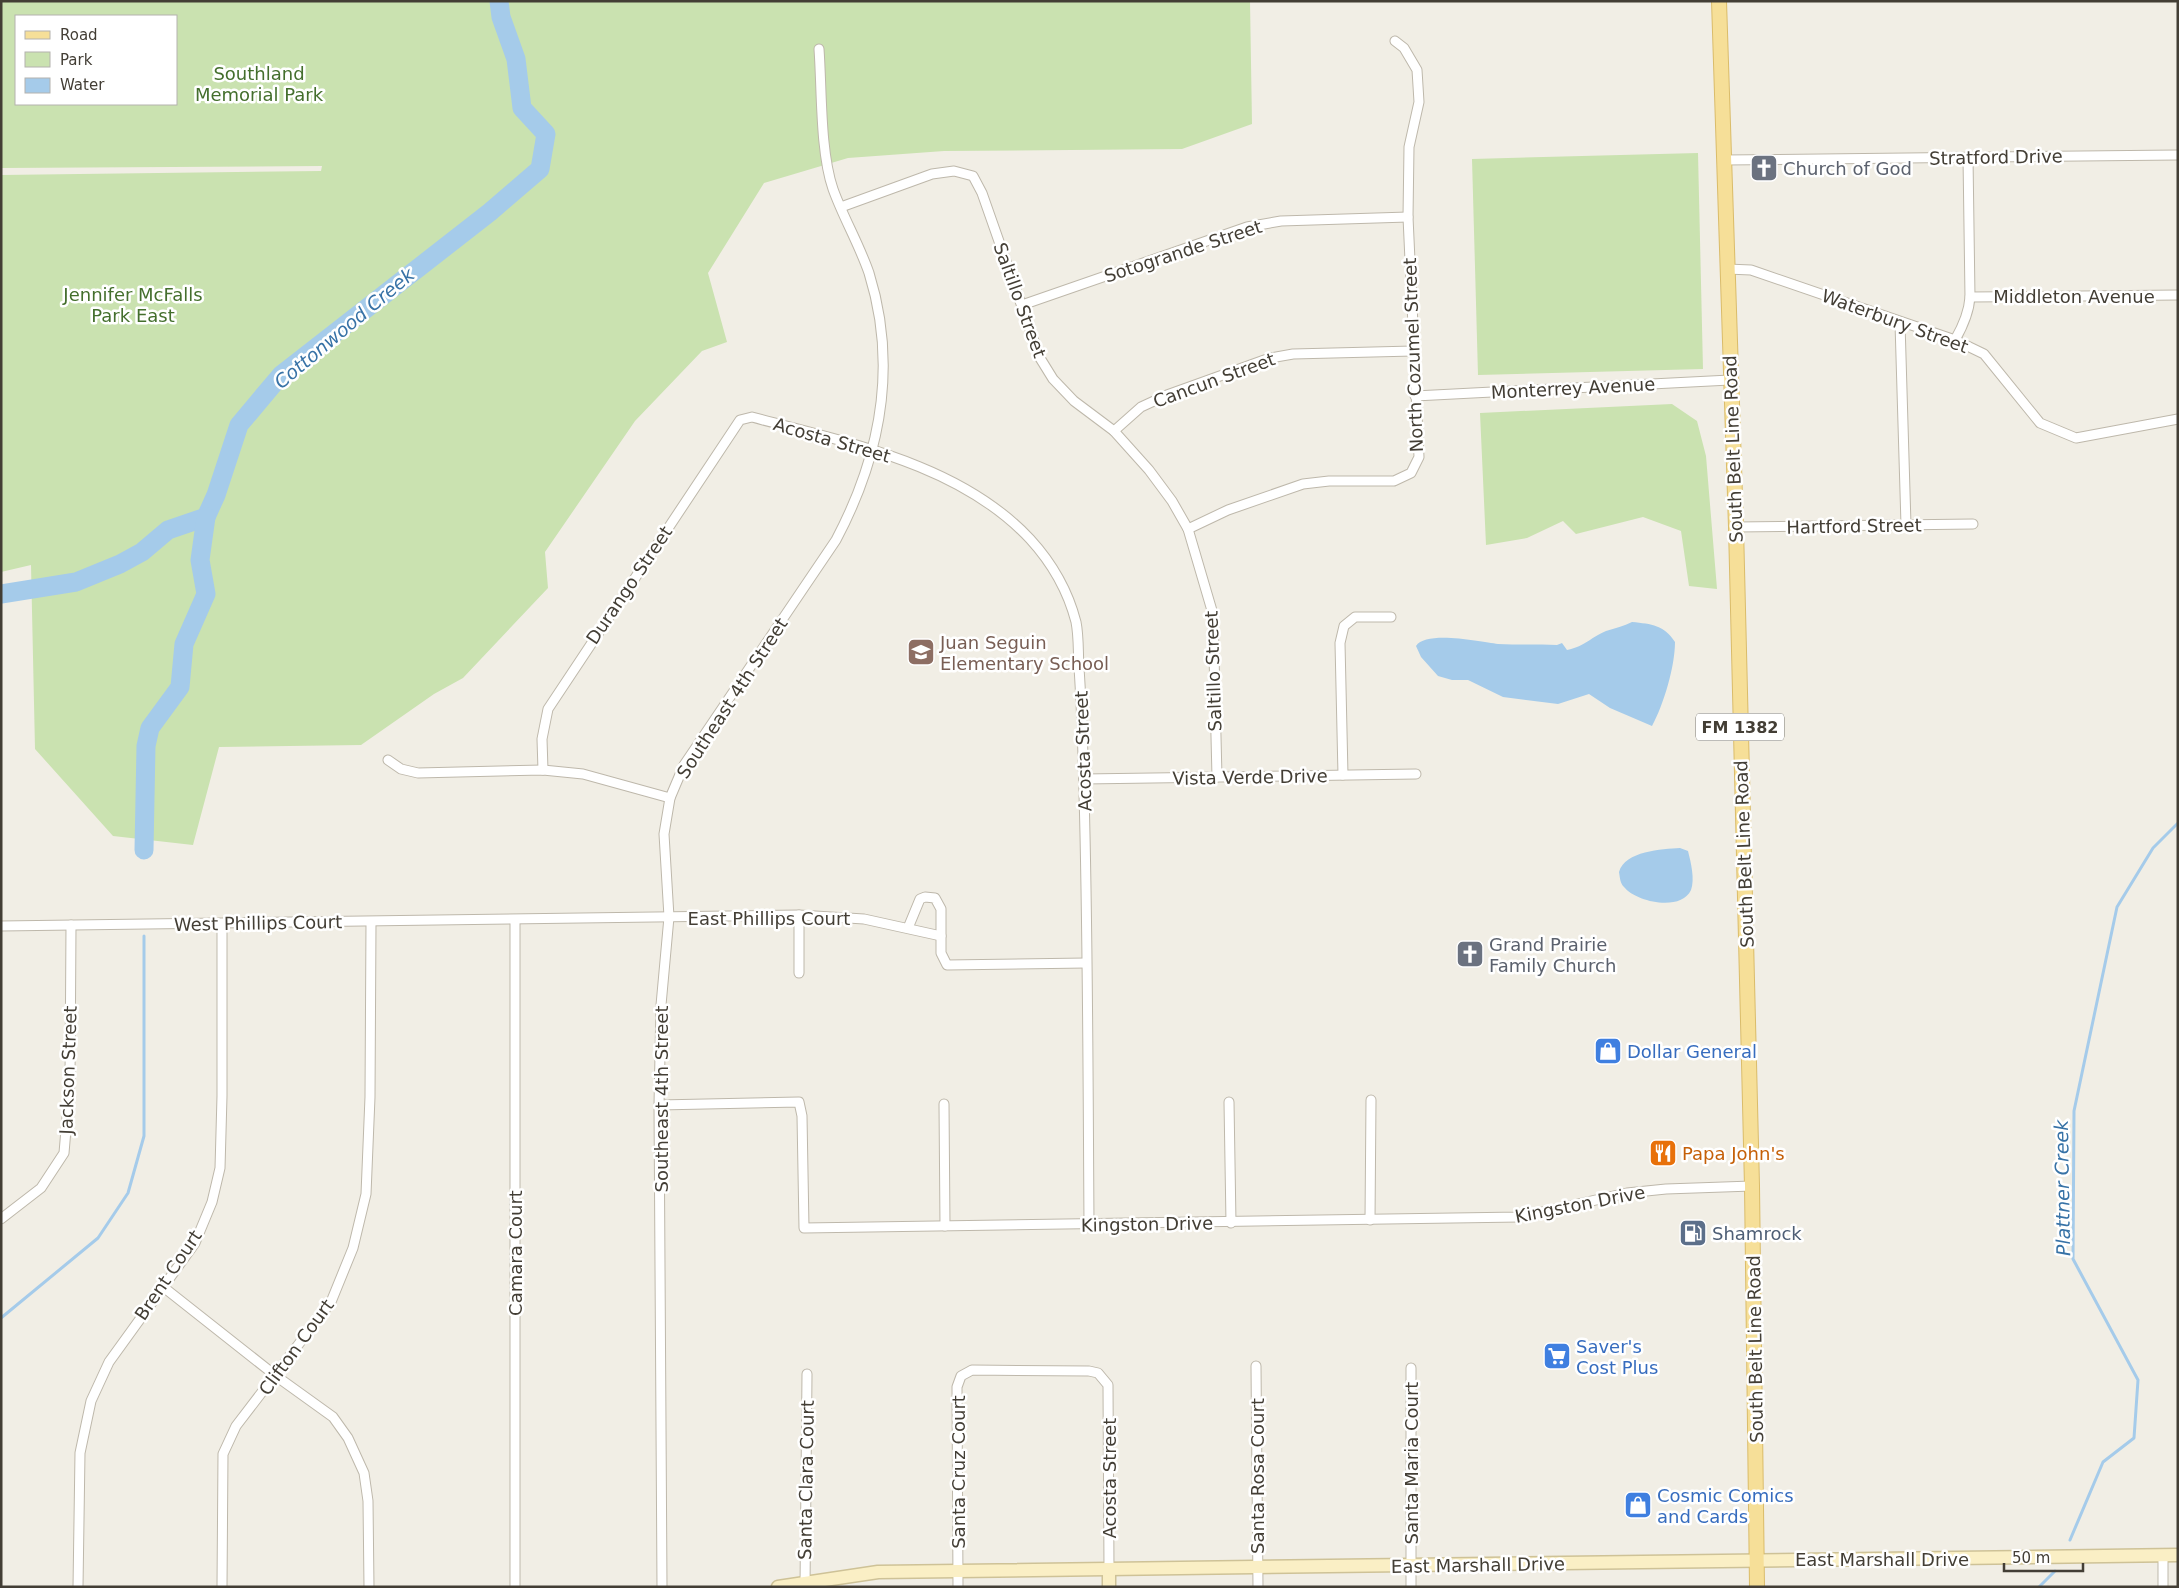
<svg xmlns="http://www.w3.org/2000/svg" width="2179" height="1588" font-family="'DejaVu Sans',sans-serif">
<rect width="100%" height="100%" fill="#f1eee5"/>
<g fill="#cae2b0" fill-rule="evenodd">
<path d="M 1,1 L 1250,1 L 1252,124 L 1182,149 L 944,151 L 848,158 L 764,183 L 708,273 L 727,342 L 702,351 L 635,421 L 545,552 L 548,588 L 463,678 L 434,694 L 361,745 L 219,747 L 193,845 L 113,836 L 35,749 L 31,565 L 1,572 L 1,175 L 321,171 L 322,166 L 1,168 ZM 16,16 L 176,16 L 176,104 L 16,104 Z"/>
<polygon points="1698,153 1703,369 1478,375 1472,159"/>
<polygon points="1672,404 1697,421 1706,456 1717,589 1689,586 1681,531 1643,517 1576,534 1563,521 1527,538 1486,545 1480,413"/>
</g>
<g fill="#a5cbea">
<path d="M 1632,622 C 1652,624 1664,625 1675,642 C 1675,666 1664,704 1652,726 L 1610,708 L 1589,694 L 1558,704 L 1503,697 L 1468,680 L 1452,680 L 1438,676 L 1421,657 L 1416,646 C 1426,630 1482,642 1498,644 C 1517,645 1537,644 1557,645 L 1562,643 L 1567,650 C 1586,646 1591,637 1606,631 C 1615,628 1624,626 1632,622 Z"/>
<path d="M 1680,848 L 1688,851 C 1691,863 1695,879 1691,890 C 1681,912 1636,902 1624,887 C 1620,883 1620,878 1619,872 C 1625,851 1662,849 1680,848 Z"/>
</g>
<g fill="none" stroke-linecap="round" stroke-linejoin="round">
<g stroke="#a5cbea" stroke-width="3">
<polyline points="1,1318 98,1238 128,1193 144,1136 144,936"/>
<polyline points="2070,1540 2103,1462 2134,1438 2138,1380 2073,1259 2074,1111 2117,907 2153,848 2178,823"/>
<polyline points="2039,1587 2055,1571"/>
</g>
<g stroke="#a5cbea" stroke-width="19">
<polyline points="1,594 76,582 120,564 142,552 168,530 206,517 216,495 239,425 281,375 490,212 540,169 546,134 522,108 516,59 501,17 499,1"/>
<polyline points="144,850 146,746 150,728 180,687 184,644 206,594 200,560 206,517"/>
</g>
<g stroke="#beb8ab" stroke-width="11">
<g id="street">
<polyline points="1724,160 2178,155"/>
<polyline points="841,207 932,174 954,171 973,176 982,193 1040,358 1053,379 1074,401 1114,431 1149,470 1172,501 1188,529 1213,614 1217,777"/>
<polyline points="1727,269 1751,270 1955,340 1984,354 2040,423 2076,438 2178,419"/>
<polyline points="1970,297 2178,295"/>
<polyline points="1022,305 1247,227 1281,221 1408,217"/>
<polyline points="1900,323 1906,525"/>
<path d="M 1955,340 C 1963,326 1969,313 1970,297 L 1968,157"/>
<polyline points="1415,396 1730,380"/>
<polyline points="1114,431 1141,407 1167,395 1270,358 1293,354 1413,351"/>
<polyline points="1736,527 1973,524"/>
<polyline points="1188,529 1228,510 1303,484 1329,481 1394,481 1411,473 1419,457 1408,217 1409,147 1419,102 1417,70 1404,48 1395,41"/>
<polyline points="388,760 401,769 418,773 543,770 583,774 670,798"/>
<path d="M 543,770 L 542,739 L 548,709 L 740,420 L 752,417 C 847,443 959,463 1030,539 C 1052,563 1068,591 1076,622 C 1079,637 1078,653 1079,668 C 1082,710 1083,752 1084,794 C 1088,937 1088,1081 1089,1224"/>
<polyline points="1343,775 1340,643 1344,626 1355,617 1391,617"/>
<polyline points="1084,779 1416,774"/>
<polyline points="515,920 515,1587"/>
<polyline points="1,926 799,915 864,919 941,936"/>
<polyline points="908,928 920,899 925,897 935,898 941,909 941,953 947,965 1086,963"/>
<polyline points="799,973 799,915"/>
<polyline points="1229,1102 1231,1223"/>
<polyline points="944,1104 945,1226"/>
<polyline points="659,1105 799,1102 802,1116 804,1228 1520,1217 1627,1193 1666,1189 1752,1186"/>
<polyline points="1,1219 41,1188 64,1153 70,1082 71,925"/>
<polyline points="1370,1220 1371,1100"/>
<polyline points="162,1286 276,1376 333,1417 348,1438 364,1473 368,1501 369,1587"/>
<polyline points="1256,1366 1258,1587"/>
<polyline points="1411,1368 1411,1587"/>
<polyline points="78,1587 80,1453 91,1401 109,1362 195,1243 212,1202 220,1168 222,1096 222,924"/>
<polyline points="222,1587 223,1454 236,1426 331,1302 353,1248 366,1194 370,1097 371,922"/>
<path d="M 662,1587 L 659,1105 L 661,1005 L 669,917 L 664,834 L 670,798 L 684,765 L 836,540 C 881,455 898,366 869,273 C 859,244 843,217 833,189 C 820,151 822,90 819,49"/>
<polyline points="805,1587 807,1374"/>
<polyline points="958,1587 957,1387 961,1376 972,1370 1089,1371 1098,1373 1108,1385 1109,1570"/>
<polyline points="2163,1587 2163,1555"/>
</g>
</g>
<g stroke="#cec297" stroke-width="15">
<g id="secondary">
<polyline points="1109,1570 1109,1587"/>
<polyline points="778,1587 878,1572 2178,1555"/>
</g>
</g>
<g stroke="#dabc6a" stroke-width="16">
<polyline id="primary" points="1719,1 1736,527 1752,1186 1757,1587"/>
</g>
<use href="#street" stroke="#fff" stroke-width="9"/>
<use href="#secondary" stroke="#faefc5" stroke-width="12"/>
<use href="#primary" stroke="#f6df98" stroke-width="14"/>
</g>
<defs>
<g id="church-square" transform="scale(1.4375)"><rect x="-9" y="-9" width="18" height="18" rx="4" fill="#6b7280" stroke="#fff"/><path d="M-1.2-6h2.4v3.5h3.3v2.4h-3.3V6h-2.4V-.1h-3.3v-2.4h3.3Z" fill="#fff"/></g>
<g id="school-square" transform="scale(1.4375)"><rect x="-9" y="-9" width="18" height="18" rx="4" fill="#8d6e63" stroke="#fff"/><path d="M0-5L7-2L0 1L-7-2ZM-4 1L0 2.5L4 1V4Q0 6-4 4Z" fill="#fff"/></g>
<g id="shop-square" transform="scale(1.4375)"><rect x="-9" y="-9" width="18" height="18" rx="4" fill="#3f7fe0" stroke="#fff"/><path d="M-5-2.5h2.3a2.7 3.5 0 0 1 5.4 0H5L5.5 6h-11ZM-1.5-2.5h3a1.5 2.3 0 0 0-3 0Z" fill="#fff"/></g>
<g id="restaurant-square" transform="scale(1.4375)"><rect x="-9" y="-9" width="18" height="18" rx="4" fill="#e8710a" stroke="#fff"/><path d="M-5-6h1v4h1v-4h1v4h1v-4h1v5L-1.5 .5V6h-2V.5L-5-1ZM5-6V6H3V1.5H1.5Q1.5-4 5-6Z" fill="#fff"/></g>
<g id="fuel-square" transform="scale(1.4375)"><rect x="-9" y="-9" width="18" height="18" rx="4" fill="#5c6f8a" stroke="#fff"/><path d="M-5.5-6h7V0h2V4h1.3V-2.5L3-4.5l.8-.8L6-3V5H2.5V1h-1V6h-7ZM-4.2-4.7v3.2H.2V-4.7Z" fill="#fff"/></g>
<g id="supermarket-square" transform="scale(1.4375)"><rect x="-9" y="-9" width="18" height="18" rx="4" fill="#3f7fe0" stroke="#fff"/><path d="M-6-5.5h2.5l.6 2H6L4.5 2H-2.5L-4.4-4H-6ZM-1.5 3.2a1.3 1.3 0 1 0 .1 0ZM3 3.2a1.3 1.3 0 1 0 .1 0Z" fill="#fff"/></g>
</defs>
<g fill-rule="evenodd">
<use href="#church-square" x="1764" y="168"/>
<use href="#school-square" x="921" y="652"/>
<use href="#church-square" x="1470" y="954"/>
<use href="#shop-square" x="1608" y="1051"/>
<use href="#restaurant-square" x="1663" y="1153"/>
<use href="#fuel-square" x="1693" y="1233"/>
<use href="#supermarket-square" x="1557" y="1356"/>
<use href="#shop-square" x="1638" y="1505"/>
</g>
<g text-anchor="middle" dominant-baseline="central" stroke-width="5" stroke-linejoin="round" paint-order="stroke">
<rect fill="#fff" stroke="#7b7872" stroke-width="1" x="1696" y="713.5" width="88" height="27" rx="4"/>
<g font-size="16" font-weight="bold" fill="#433e35">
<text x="1740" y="727">FM 1382</text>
</g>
<g font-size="18" fill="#446f2d" stroke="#fff">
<text x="259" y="73">Southland<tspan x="259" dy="21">Memorial Park</tspan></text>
<text x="133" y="294">Jennifer McFalls<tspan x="133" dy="21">Park East</tspan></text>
</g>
<g font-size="18" fill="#433e35" stroke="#fff">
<text transform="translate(1996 157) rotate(-1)">Stratford Drive</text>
<text transform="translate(1183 251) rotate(-18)">Sotogrande Street</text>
<text x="2074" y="296">Middleton Avenue</text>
<text transform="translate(1020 300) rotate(70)">Saltillo Street</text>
<text transform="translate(1895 321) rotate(20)">Waterbury Street</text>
<text transform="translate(1413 355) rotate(-92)">North Cozumel Street</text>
<text transform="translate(1214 380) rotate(-20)">Cancun Street</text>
<text transform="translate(1573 388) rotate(-3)">Monterrey Avenue</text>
<text transform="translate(832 440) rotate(16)">Acosta Street</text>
<text transform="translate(1733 449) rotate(-92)">South Belt Line Road</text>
<text transform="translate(1854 526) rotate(-1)">Hartford Street</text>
<text transform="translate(629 585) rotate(-56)">Durango Street</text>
<text transform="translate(1213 671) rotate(-92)">Saltillo Street</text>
<text transform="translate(732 698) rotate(-57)">Southeast 4th Street</text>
<text transform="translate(1083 751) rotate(-92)">Acosta Street</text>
<text transform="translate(1250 777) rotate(-1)">Vista Verde Drive</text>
<text transform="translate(1744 854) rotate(-92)">South Belt Line Road</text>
<text x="769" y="918">East Phillips Court</text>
<text transform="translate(258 923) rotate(-1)">West Phillips Court</text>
<text transform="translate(68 1070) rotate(-88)">Jackson Street</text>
<text transform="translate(661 1099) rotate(-90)">Southeast 4th Street</text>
<text transform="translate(1580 1204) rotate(-11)">Kingston Drive</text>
<text transform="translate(1147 1224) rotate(-1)">Kingston Drive</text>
<text transform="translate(515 1253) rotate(-90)">Camara Court</text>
<text transform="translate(168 1275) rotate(-56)">Brent Court</text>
<text transform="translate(296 1347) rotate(-54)">Clifton Court</text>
<text transform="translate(1755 1349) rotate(-91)">South Belt Line Road</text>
<text transform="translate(1411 1463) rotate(-90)">Santa Maria Court</text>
<text transform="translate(958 1472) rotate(-90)">Santa Cruz Court</text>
<text transform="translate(1257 1476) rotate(-90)">Santa Rosa Court</text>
<text transform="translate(1109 1478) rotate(-90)">Acosta Street</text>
<text transform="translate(806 1480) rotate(-89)">Santa Clara Court</text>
<text x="1882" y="1559">East Marshall Drive</text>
<text transform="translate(1478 1565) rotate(-1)">East Marshall Drive</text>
</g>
<g font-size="18" fill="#5b616d" stroke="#fff" text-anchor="start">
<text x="1783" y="168">Church of God</text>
<text x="1489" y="944">Grand Prairie<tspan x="1489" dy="21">Family Church</tspan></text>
</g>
<g font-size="18" fill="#785e54" stroke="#fff" text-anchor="start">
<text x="940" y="642">Juan Seguin<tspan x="940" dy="21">Elementary School</tspan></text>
</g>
<g font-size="18" fill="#366cbe" stroke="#fff" text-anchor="start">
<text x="1627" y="1051">Dollar General</text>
<text x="1576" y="1346">Saver's<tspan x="1576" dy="21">Cost Plus</tspan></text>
<text x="1657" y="1495">Cosmic Comics<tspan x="1657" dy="21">and Cards</tspan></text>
</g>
<g font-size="18" fill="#c56008" stroke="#fff" text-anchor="start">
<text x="1682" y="1153">Papa John's</text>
</g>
<g font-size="18" fill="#4e5e75" stroke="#fff" text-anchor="start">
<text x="1712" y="1233">Shamrock</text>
</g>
<g font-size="19" font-style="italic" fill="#3772a6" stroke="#fff">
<text transform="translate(344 328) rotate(-40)">Cottonwood Creek</text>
<text transform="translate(2062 1188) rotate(-91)">Plattner Creek</text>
</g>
</g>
<rect width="2179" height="1588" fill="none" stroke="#433e35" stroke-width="5"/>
<rect x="15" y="15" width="162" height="90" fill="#ffffff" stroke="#b4b2ae"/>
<rect x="25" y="31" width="25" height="8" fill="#f6df98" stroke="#b4b2ae"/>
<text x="60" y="40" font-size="15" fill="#433e35">Road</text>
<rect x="25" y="52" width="25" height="15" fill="#cae2b0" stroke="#b4b2ae"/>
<text x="60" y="65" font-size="15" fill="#433e35">Park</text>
<rect x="25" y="78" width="25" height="15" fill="#a5cbea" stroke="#b4b2ae"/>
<text x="60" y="90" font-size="15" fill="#433e35">Water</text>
<path d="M2004 1563v8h79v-8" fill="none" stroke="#433e35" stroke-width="2.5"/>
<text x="2012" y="1563" font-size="15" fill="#433e35" stroke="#ffffff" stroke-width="4" paint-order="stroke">50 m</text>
</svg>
